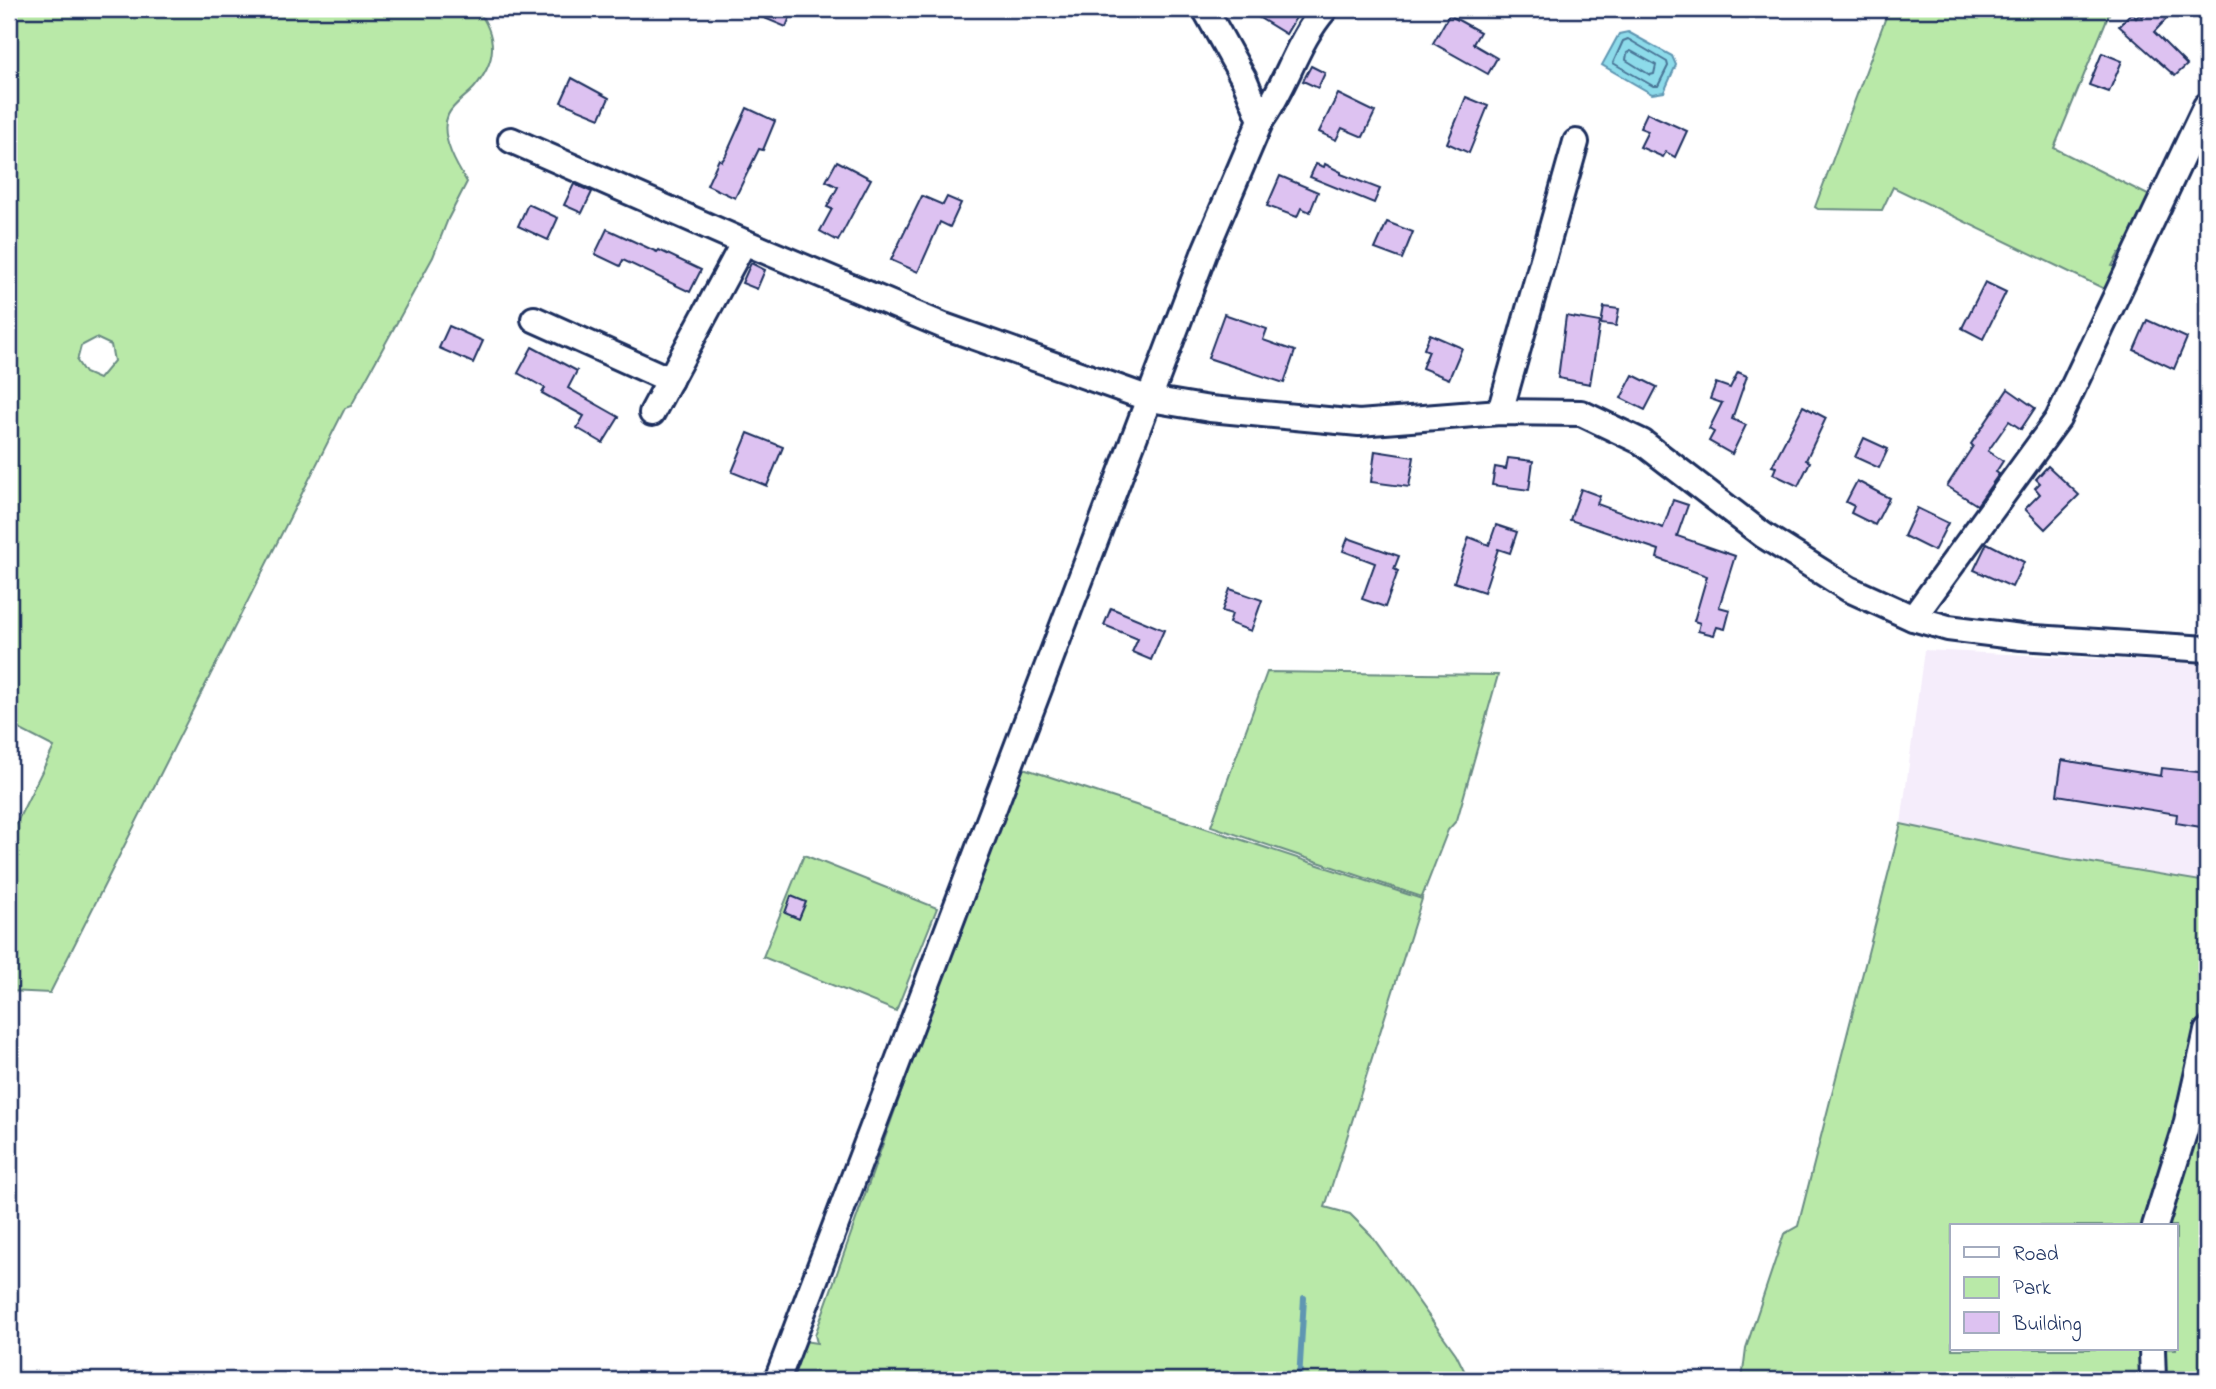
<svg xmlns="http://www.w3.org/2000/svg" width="2216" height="1389" font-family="'Indie Flower',sans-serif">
<rect width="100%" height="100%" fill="#fff"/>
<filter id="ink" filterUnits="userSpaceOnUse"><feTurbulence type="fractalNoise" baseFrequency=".0143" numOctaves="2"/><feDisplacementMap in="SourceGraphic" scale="14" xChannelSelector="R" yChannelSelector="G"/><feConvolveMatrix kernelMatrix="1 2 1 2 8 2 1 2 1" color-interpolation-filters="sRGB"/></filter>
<g filter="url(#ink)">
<polygon fill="#f5edfb" points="1924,650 2207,664 2207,882 2062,858 1901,824"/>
<g fill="#b9e9a8" stroke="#6a8c83" stroke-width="2" fill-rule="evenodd">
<path d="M 9,9 L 477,9 C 498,37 497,61 474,88 C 466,97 453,104 448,115 C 439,135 456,165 467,182 L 448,219 L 433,257 L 351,406 L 345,408 L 50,993 L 9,991 L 9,838 L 54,747 L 9,724 ZM 96,338 L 111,345 L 114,361 L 99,379 L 85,373 L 77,361 L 81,346 Z"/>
<polygon points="1889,9 2111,9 2054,148 2148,195 2150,198 2127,257 2119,253 2112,266 2119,268 2111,292 1893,187 1882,210 1818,209 1815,207"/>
<polygon points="1267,672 1498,675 1457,820 1448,830 1422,897 1211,826"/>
<polygon points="1017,766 1422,899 1325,1207 1350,1214 1371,1235 1456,1354 1469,1380 762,1380 769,1363 788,1365 797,1340 817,1343 815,1335"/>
<polygon points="1901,824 2062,858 2207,882 2207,1004 2180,1117 2147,1226 1952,1226 1952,1349 2139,1349 2146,1367 2147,1380 1742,1380 1746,1348 1784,1234 1798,1226"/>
<polygon points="804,855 937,908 896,1011 763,957"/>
<polygon points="2207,1093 2207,1380 2165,1380 2161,1349 2176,1349 2176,1226 2166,1226"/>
</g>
<polygon fill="#8ddbea" stroke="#5f96b2" stroke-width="2" points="1628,32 1672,56 1676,65 1664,92 1652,94 1602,65 1619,34"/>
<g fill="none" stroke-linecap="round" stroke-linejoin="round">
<g stroke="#497496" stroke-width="2">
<polygon points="1628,39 1667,62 1668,66 1658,86 1653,86 1613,63 1623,41"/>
<polygon points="1631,51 1656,65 1654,74 1650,75 1626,60 1627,53"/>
</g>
<polyline stroke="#5f96b2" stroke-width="6" points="1299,1380 1304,1298"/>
</g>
<g fill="#ddc2f1" stroke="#1b2f5e" stroke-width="2">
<polygon points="743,9 793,9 786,27"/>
<polygon points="1245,9 1301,9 1286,34"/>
<polygon points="2150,9 2176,9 2154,32 2187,65 2175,76 2119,26 2131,13 2136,18 2139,15 2142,17"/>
<polygon points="1449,15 1480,32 1473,44 1497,58 1488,74 1433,43"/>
<polygon points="2102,53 2122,61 2109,92 2089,85"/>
<polygon points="1311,66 1325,73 1318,88 1303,81"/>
<polygon points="572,78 609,98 600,118 561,102"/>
<polygon points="1338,94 1375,112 1363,137 1342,128 1336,140 1319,132"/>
<polygon points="1466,97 1488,106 1469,153 1447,143"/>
<polygon points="747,108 775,121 763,150 759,149 735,198 707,185 719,159 722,161 726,155"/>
<polygon points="1647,113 1687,131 1675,157 1666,152 1663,157 1640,147 1648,131 1640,128"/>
<polygon points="837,161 871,179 838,241 820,231 832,209 827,207 838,187 826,181"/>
<polygon points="1316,164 1324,167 1325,164 1341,172 1341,174 1380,189 1374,203 1310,177"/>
<polygon points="1280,176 1318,192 1310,212 1301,208 1297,217 1267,206"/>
<polygon points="574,184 592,192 582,213 564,205"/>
<polygon points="922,196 943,205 947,197 961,203 950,227 940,222 918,272 891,260"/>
<polygon points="528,204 558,218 548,240 518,226"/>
<polygon points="1387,222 1413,232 1402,259 1375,249"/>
<polygon points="607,229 657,252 659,250 701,270 690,292 623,260 620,266 595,254"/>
<polygon points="751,263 765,270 757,289 742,283"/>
<polygon points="1985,282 2006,292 1983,339 1962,328"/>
<polygon points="1604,307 1619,309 1616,326 1601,324"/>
<polygon points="1224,314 1267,329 1263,340 1295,351 1284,383 1208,358"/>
<polygon points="1566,316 1600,322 1590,384 1558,378"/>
<polygon points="2147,320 2187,338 2174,369 2134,350"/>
<polygon points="449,326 483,341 473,363 439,348"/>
<polygon points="1430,334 1462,348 1449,379 1422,368 1429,351 1424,349"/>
<polygon points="532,347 577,371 568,388 619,417 603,443 577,428 584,416 542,393 545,388 518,373"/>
<polygon points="1738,372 1747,376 1732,419 1746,425 1732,454 1709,441 1714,432 1709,429 1722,403 1710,399 1716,383 1730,388"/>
<polygon points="1633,375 1657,387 1645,410 1621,398"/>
<polygon points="2008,389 2035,408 2021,429 2009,421 1988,451 2003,461 1996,472 1999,474 1977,505 1947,486 1973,446 1971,444"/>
<polygon points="1803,406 1826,418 1806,460 1810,462 1798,486 1773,474 1776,467 1772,466"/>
<polygon points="748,433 783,447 767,486 732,472"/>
<polygon points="1864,438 1888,449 1879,468 1855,457"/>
<polygon points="1375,451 1414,457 1409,487 1371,482"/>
<polygon points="1508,458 1533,461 1529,490 1492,485 1495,467 1506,469"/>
<polygon points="2048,466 2079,495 2045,529 2025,509 2040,494 2035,488 2040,483 2036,479"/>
<polygon points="1857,481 1889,498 1875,525 1851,513 1854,506 1846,502"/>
<polygon points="1581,489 1600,496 1597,504 1663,528 1673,500 1688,505 1677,536 1735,556 1719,607 1730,610 1725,629 1717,627 1714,635 1698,631 1700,623 1694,621 1707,576 1657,558 1659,550 1570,520"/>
<polygon points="1917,508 1948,523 1934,551 1904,536"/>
<polygon points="1496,525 1517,532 1510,553 1498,549 1484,592 1454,582 1469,537 1489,545"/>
<polygon points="1348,538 1399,556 1394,569 1398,571 1385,607 1362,599 1375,563 1343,551"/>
<polygon points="1987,543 2024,562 2012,587 1974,570"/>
<polygon points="1230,589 1262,600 1251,631 1229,623 1232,614 1222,611"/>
<polygon points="1111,608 1164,630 1151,660 1132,652 1138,639 1104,625"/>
<polygon points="2062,760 2161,776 2162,768 2207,773 2207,828 2176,823 2177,814 2057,795"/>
<polygon points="791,896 806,902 799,919 785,913"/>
</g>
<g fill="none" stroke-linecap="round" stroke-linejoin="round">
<g stroke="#1b2f5e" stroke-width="30">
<g id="minor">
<path d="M 1261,120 C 1287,85 1296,42 1325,9"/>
<polyline points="511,140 744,242 944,326 1150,399 1210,409 1359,423 1500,412 1581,413 1642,442 1763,535 1849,589 1913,618 1948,628 2021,637 2207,649"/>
<polyline points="534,319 670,380"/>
<polyline points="1500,412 1576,142"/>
<polyline points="652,413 744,242"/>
<polyline points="1913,618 2058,419 2206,106"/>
<polyline points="2155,1226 2185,1130 2207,1031"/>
<polyline points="2152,1349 2153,1380"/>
<polyline points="777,1380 1205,251 1261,120 1245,81 1205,9"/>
</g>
</g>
<use href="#minor" stroke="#fff" stroke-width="24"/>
</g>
</g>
<rect width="2216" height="1389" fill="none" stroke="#fff" stroke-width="35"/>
<rect x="18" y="18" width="2181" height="1354" fill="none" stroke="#1b2f5e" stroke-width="2.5" filter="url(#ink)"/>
<rect x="1950" y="1224" width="228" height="126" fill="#ffffff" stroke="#a4acbf" stroke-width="2"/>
<rect x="1964" y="1247" width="35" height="10" fill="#ffffff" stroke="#a4acbf" stroke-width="2"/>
<text x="2013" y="1260" font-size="21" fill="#1b2f5e">Road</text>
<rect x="1964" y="1277" width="35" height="21" fill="#b9e9a8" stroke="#a4acbf" stroke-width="2"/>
<text x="2013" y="1294" font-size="21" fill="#1b2f5e">Park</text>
<rect x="1964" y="1312" width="35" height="21" fill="#ddc2f1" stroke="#a4acbf" stroke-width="2"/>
<text x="2013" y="1330" font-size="21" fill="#1b2f5e">Building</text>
</svg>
